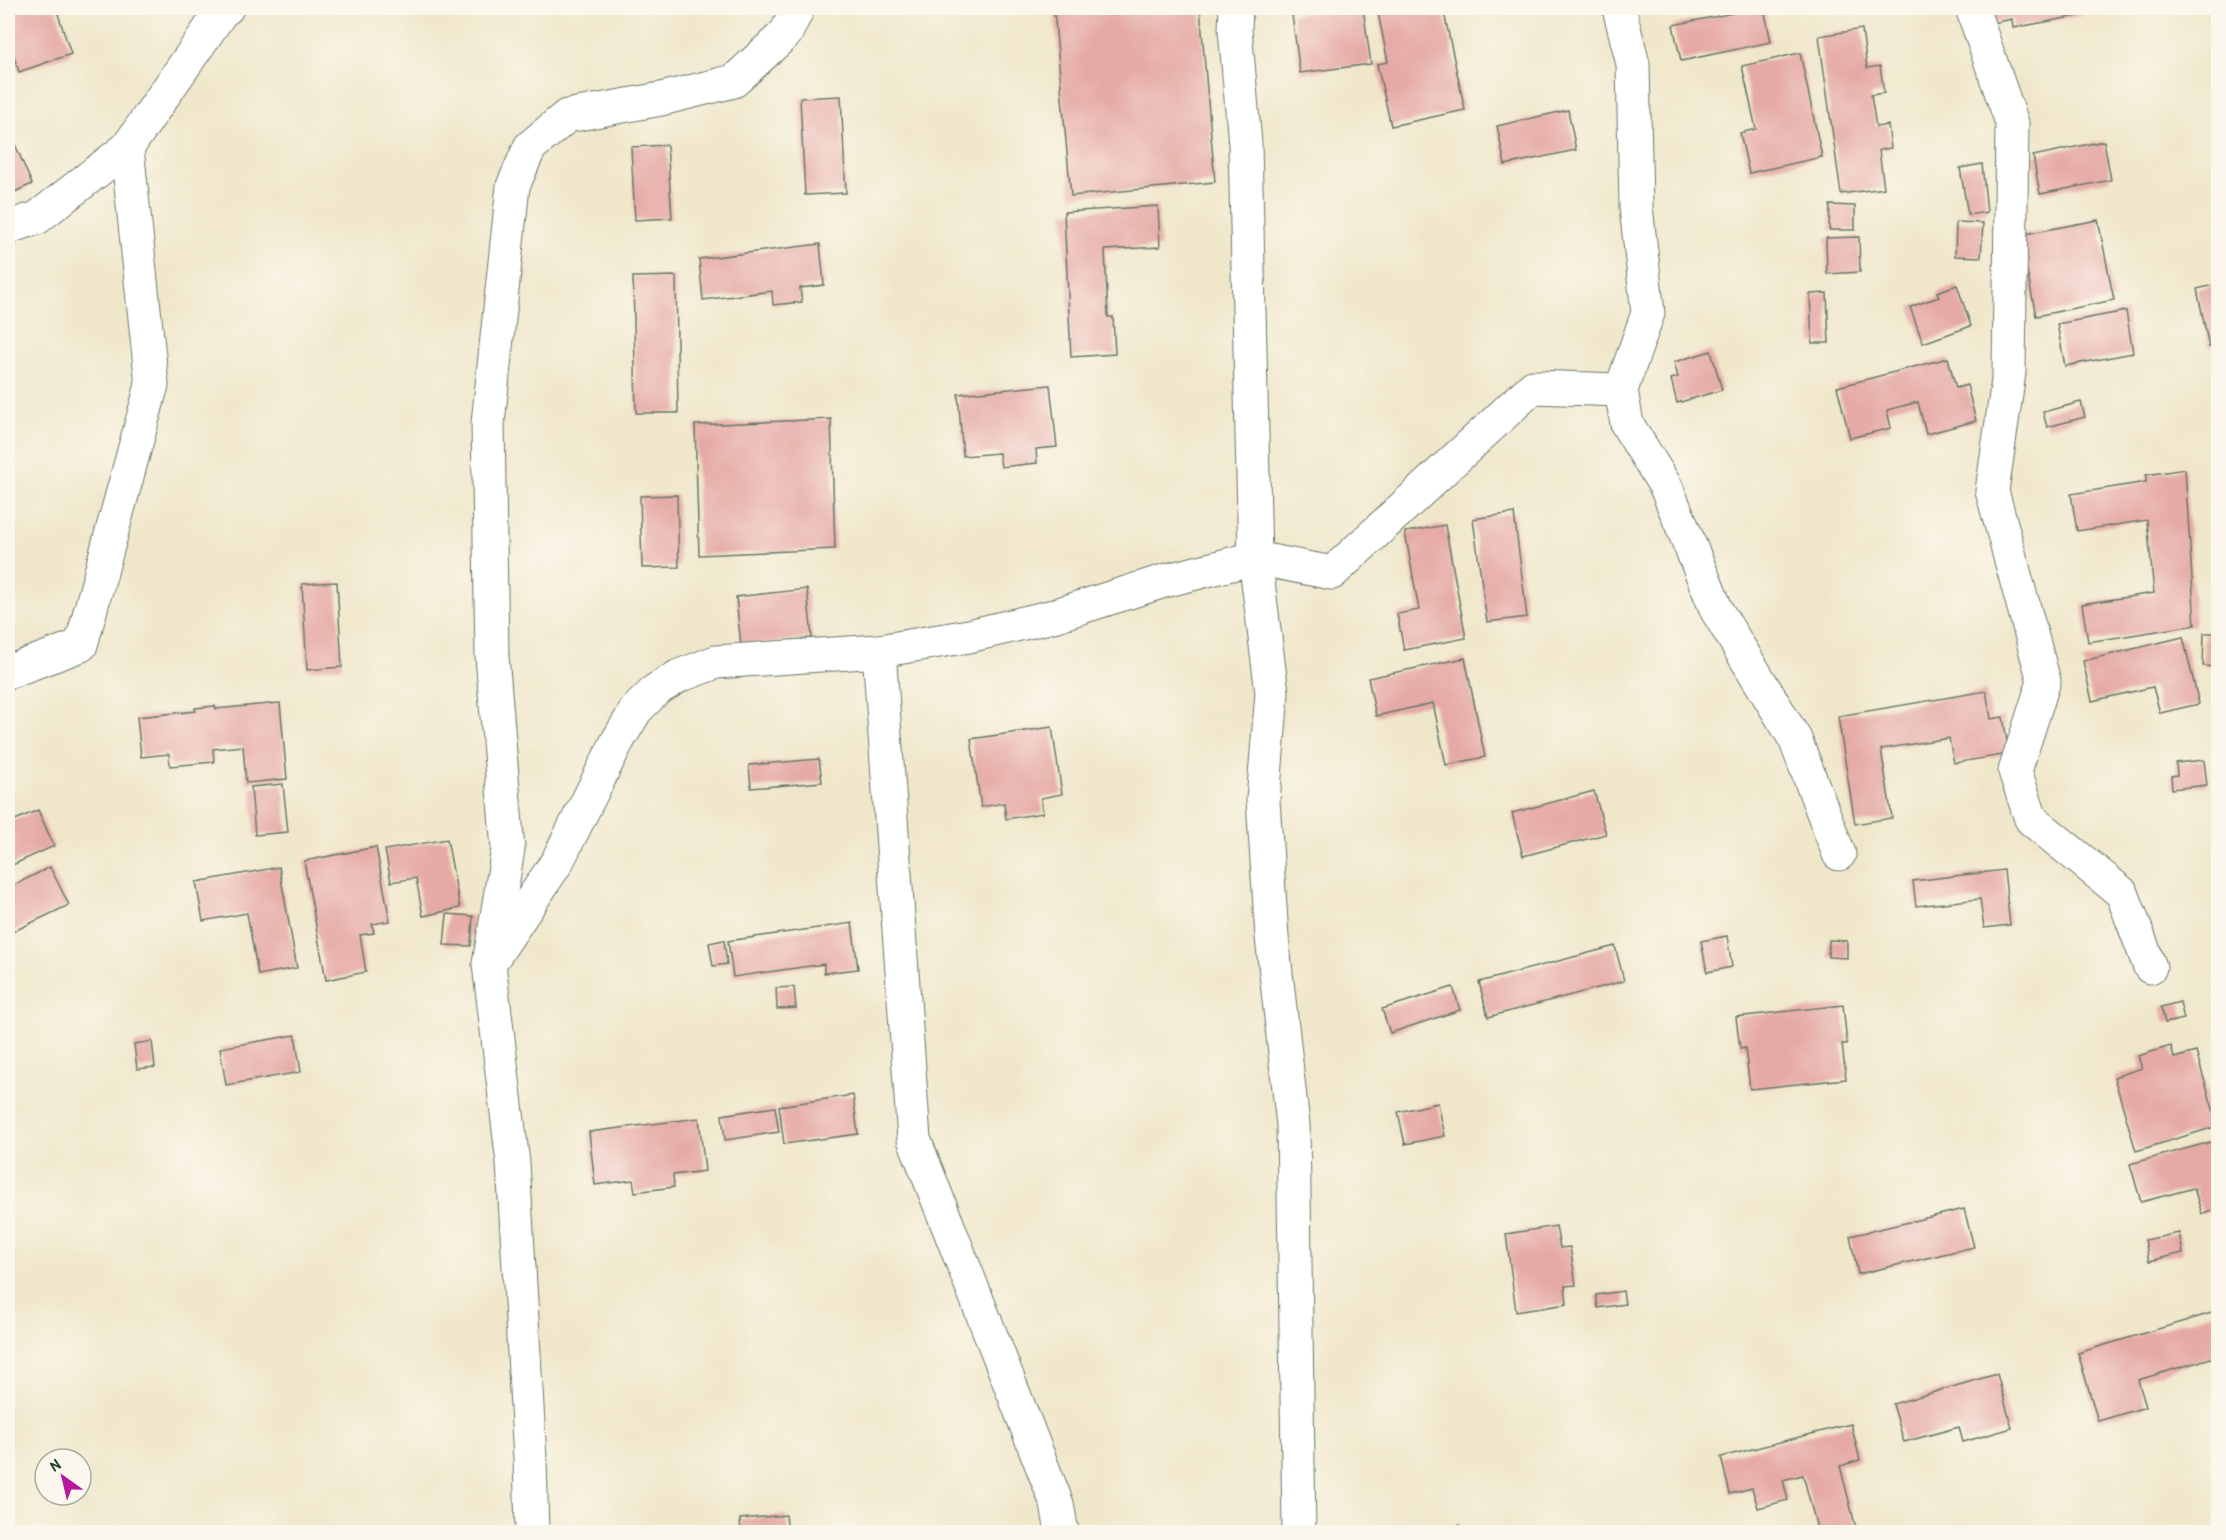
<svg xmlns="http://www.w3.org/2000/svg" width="2226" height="1540" font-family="'Patrick Hand',sans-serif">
<rect width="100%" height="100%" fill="#fbf7ec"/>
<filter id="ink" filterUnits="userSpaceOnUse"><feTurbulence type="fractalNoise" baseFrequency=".0167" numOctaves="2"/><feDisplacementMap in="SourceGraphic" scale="12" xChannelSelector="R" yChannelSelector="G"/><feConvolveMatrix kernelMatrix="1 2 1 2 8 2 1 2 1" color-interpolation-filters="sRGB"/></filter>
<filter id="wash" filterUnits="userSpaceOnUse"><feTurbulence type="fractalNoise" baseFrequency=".008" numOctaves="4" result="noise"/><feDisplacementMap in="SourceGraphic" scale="24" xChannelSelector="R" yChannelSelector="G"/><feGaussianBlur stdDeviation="1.35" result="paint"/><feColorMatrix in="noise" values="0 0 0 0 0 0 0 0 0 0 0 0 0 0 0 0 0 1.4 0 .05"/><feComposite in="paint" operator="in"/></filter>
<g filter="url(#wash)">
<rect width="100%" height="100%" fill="#f0e7cb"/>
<g id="blocks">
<g fill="#e6aaa6">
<polygon points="8,8 56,8 71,54 19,72 8,38"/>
<polygon points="1075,8 1200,8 1215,182 1071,196 1054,10"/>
<polygon points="1342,8 1363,8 1371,64 1300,73 1292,15"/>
<polygon points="1377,8 1443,8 1465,110 1391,126 1377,64 1388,62"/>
<polygon points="1758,8 1764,8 1771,42 1681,61 1673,25"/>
<polygon points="1990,8 2082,8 2083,15 2013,28 2012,19 1993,23"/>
<polygon points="1862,29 1867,68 1880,66 1884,93 1871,95 1876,127 1888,125 1891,148 1879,150 1884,188 1841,194 1819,36"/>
<polygon points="1800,53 1822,157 1749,173 1740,133 1756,129 1742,66"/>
<polygon points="841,96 846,193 805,195 800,98"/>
<polygon points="1568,110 1576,150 1505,165 1497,126"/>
<polygon points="8,128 32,184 8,195"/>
<polygon points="2104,141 2111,180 2040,194 2033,156"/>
<polygon points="667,145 672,218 635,220 631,147"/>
<polygon points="1982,164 1987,212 1968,215 1960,168"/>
<polygon points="1830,205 1855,206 1855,230 1829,230"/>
<polygon points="1158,206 1160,247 1105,250 1108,317 1113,317 1115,354 1071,357 1064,212"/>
<polygon points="2098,220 2114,300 2036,316 2020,235"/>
<polygon points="1956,222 1983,223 1981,257 1955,256"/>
<polygon points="1859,237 1860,272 1827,274 1826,238"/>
<polygon points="820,244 824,285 800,288 802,302 773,305 772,291 703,300 699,259"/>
<polygon points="676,276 678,413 636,413 633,277"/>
<polygon points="2218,284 2218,345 2209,347 2197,289"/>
<polygon points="1957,285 1971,326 1923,343 1910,307 1939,297 1937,292"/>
<polygon points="1827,293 1829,343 1812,343 1810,294"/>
<polygon points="2126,311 2133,353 2065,366 2057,324"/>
<polygon points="1711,351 1722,390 1677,403 1671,379 1678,377 1674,362"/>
<polygon points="1948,358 1956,388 1967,385 1976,421 1926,434 1918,402 1887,410 1891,428 1850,438 1837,387"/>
<polygon points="1050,385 1057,447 1036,449 1037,463 1001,467 999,453 963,456 958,394"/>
<polygon points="2081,402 2085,417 2047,427 2043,412"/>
<polygon points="831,419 835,549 699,555 695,425"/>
<polygon points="2185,469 2195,625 2088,642 2082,604 2154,593 2147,520 2077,531 2071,494 2146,482 2146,475"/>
<polygon points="677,495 679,567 642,568 640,496"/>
<polygon points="1514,513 1527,617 1487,622 1473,519"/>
<polygon points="1445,525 1466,638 1404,650 1397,614 1419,610 1405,532"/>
<polygon points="337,582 342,667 307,670 302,584"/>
<polygon points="807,589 812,638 741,646 736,597"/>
<polygon points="2204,633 2218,633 2218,667 2203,666"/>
<polygon points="2183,637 2199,704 2160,713 2153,687 2092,701 2083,661"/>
<polygon points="1465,658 1485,757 1446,765 1433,703 1376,716 1368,678"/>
<polygon points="1986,691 1991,719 2003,717 2009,754 1954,763 1949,738 1881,749 1892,818 1855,824 1838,716"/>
<polygon points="280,703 287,779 246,783 243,746 213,749 214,762 170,766 169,754 141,757 137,717 196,711 195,708 215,706 216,709"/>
<polygon points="1052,727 1062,794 1041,798 1043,813 1006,819 1004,803 981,807 971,739"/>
<polygon points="819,759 822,782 751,788 749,765"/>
<polygon points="2204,760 2207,785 2172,789 2171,776 2177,775 2176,763"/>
<polygon points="283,784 288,832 255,835 251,787"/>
<polygon points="1594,791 1606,834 1523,856 1512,813"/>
<polygon points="38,810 54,846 8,867 8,823"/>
<polygon points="447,839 460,908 423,916 416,878 391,882 385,850"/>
<polygon points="376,847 390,921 372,924 374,933 360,935 366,972 326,980 304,861"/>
<polygon points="50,867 69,905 8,934 8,888"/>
<polygon points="279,867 297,968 258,975 247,913 203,921 196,882"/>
<polygon points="2004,870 2010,925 1984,928 1980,899 1916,906 1913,881"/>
<polygon points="447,914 473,916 471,946 444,945"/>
<polygon points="852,923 858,969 824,973 824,964 733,977 728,941"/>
<polygon points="1727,936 1732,967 1707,972 1701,941"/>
<polygon points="724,940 727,964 713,966 709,943"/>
<polygon points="1829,940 1847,941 1847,958 1828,957"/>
<polygon points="1615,946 1624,981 1488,1017 1479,982"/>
<polygon points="794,987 796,1008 777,1009 776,988"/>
<polygon points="1453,987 1460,1010 1390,1033 1382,1009"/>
<polygon points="2180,1002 2184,1019 2165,1023 2161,1007"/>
<polygon points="1843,1005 1847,1044 1842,1044 1846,1079 1750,1089 1745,1048 1740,1049 1736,1017"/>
<polygon points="295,1035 301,1072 226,1085 220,1048"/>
<polygon points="152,1041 155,1067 137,1069 134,1044"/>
<polygon points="2171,1046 2174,1058 2196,1052 2218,1126 2136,1151 2114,1077 2142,1068 2138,1056"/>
<polygon points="853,1095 858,1134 784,1144 779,1106"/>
<polygon points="1438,1103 1445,1136 1405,1144 1398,1112"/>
<polygon points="775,1107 779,1132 725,1140 722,1115"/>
<polygon points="699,1118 705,1171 673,1175 674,1187 635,1192 633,1180 595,1185 589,1132"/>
<polygon points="2218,1140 2218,1209 2202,1214 2194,1188 2141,1202 2130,1164"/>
<polygon points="1964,1209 1974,1247 1858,1274 1850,1236"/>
<polygon points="1556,1226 1560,1248 1570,1247 1576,1285 1565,1286 1567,1304 1516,1312 1506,1234"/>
<polygon points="2179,1233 2183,1253 2149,1261 2145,1240"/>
<polygon points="1623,1291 1625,1304 1598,1308 1596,1295"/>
<polygon points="2218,1311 2218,1356 2138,1380 2146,1407 2098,1421 2078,1353"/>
<polygon points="1997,1374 2012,1428 1963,1442 1959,1427 1904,1442 1893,1404"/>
<polygon points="1851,1424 1860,1460 1840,1466 1857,1532 1818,1532 1803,1475 1783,1480 1788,1500 1758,1508 1752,1488 1730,1494 1721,1457"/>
<polygon points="786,1515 788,1532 741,1532 740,1519"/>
<polygon points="1460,1525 1462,1532 1437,1532"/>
</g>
</g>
</g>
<g filter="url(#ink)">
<use href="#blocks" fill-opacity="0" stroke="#687869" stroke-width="1.5"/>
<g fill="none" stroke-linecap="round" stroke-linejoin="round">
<g stroke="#687869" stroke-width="35">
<g id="minor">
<polyline points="1236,8 1235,29 1245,144 1255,558 1272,693 1263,800 1272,937 1293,1125 1299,1532"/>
<polyline points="1619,8 1633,64 1636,207 1648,313 1621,390 1627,424 1666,487 1717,611 1795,739 1839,854"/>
<polyline points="1972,8 2012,123 2009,373 1992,491 2044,681 2015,771 2031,819 2122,893 2150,967"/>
<polyline points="8,227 37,218 127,148 222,11 227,8"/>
<polyline points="879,651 914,1139 1057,1504 1062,1532"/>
<polyline points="8,672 81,645 152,385 127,148"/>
<polyline points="495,955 557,862 617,742 636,710 656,690 679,676 716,662 879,651 969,636 1053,616 1164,581 1255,558 1332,573 1533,387 1621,390"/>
<polyline points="532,1532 530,1459 513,1163 489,964 508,849 492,656 488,423 513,186 530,147 567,116 661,99 734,81 786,33 798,8"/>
</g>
</g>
<use href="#minor" stroke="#fff" stroke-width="33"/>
</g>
</g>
<rect width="2226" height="1540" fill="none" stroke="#fbf7ec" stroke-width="30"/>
<g transform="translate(63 1477) rotate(326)"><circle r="28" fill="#fbf7ec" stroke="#a3ada2" stroke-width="1.5"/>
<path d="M0-4.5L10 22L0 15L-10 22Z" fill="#b5179e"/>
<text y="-9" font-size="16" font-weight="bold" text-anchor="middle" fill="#1f3d34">N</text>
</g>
</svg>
